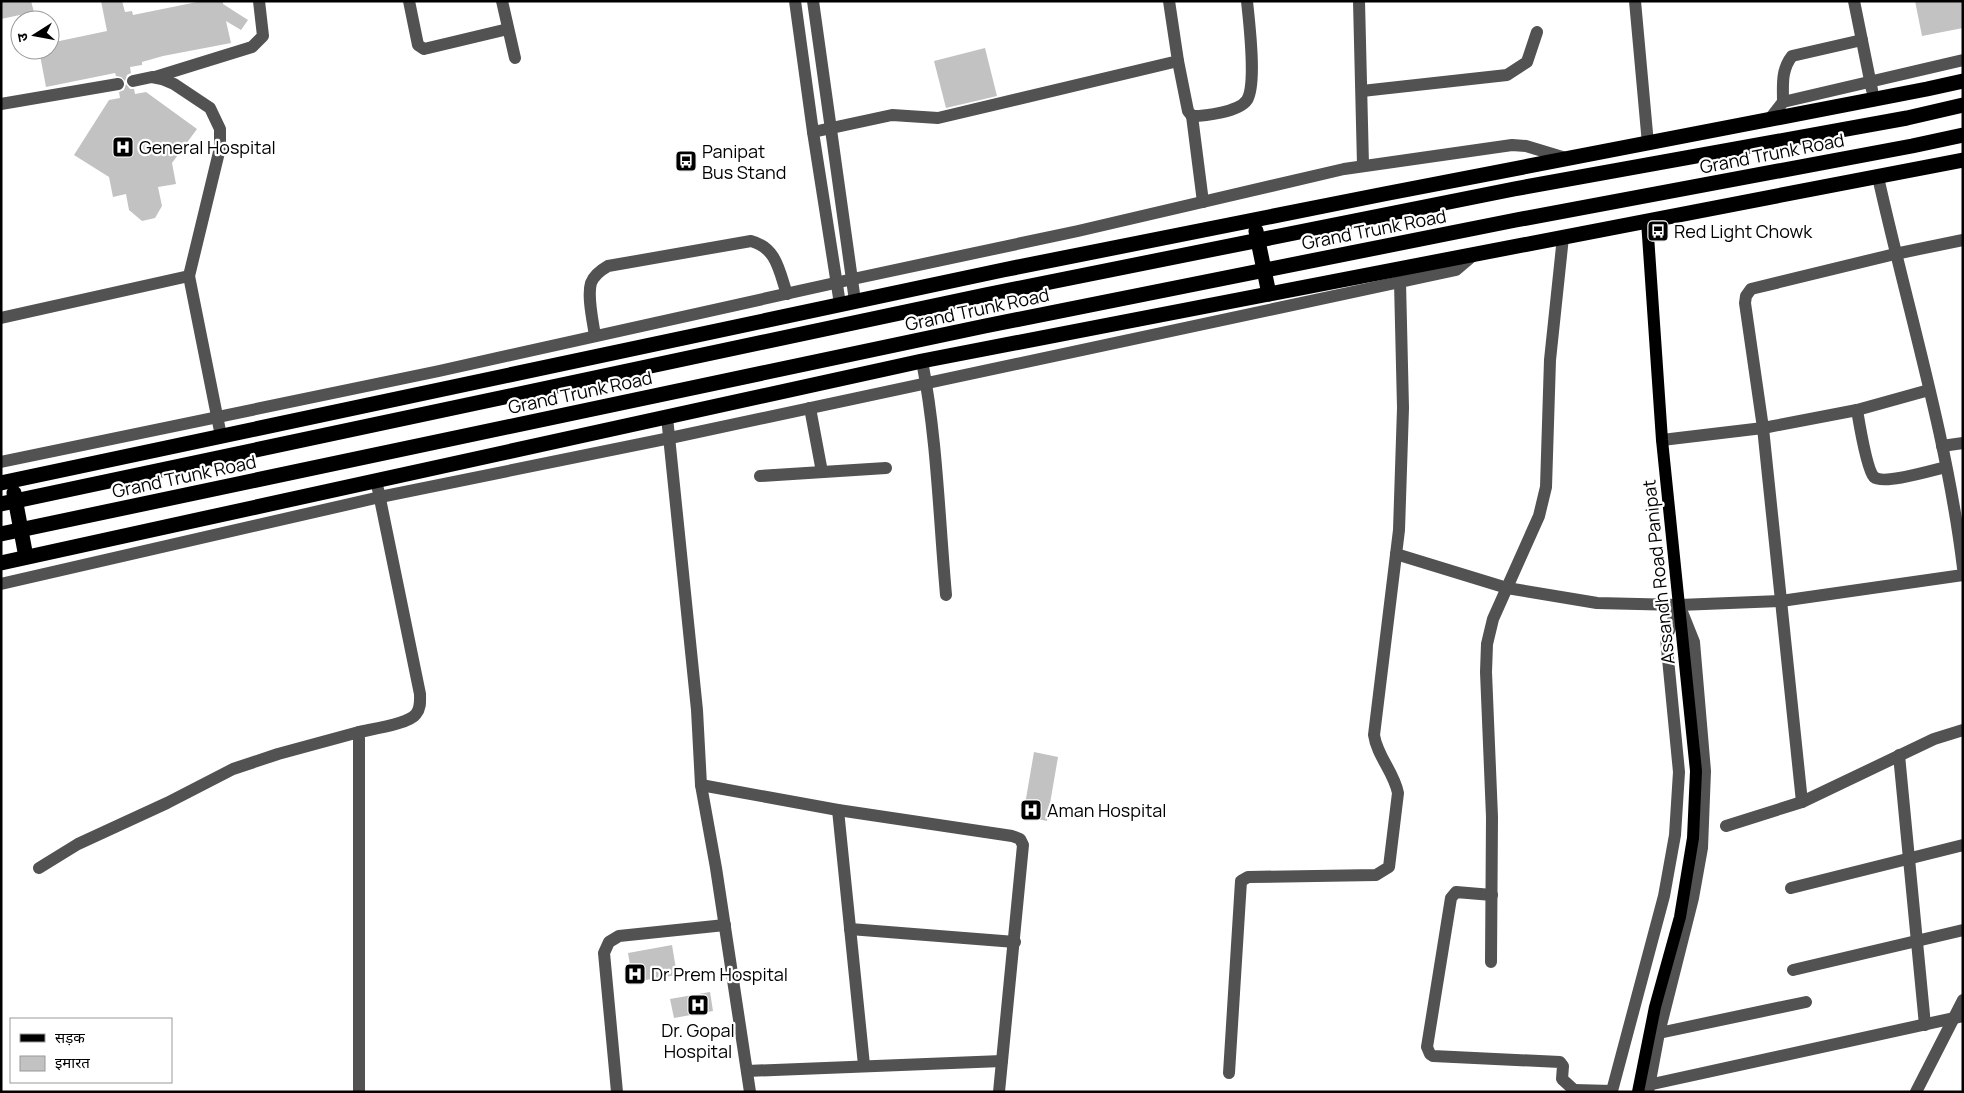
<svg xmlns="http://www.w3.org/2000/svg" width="1964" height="1093" font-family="Manrope,'Noto Sans Devanagari',sans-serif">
<rect width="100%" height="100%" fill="#fff"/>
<g fill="#c2c2c2">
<polygon points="1,1 31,1 34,12 1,19"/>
<polygon points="101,1 122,1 125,12 132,11 133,15 202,1 223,1 223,4 248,20 241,30 226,21 231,43 163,56 142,62 142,65 130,67 131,73 127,75 125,81 121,77 116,76 115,73 46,87 39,50 50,50 50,43 107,31"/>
<polygon points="1915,1 1963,1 1963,28 1922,36"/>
<polygon points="985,48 997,96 946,108 934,61"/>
<polygon points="126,84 130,89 134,89 135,94 146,92 197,129 172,163 176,184 158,187 162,206 155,218 142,221 129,210 126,194 113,197 109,177 74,155 109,100 120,98 119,92 124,90"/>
<polygon points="1034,752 1058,757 1047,821 1023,816"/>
<polygon points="672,945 677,975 633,982 628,953"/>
<polygon points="710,992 713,1011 674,1018 670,999"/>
</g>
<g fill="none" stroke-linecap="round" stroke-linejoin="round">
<g stroke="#525252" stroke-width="12">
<polyline points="409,1 418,45 424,49 508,29"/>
<polyline points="502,1 515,58"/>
<polyline points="795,1 813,132 840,304"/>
<polyline points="813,1 855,301"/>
<polyline points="1359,1 1363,165"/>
<polyline points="1635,1 1648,144"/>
<polyline points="1854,1 1872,90"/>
<path d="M 1178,61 L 1188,111 L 1192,116 C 1205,116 1239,112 1247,100 C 1257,84 1249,22 1247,1"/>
<polyline points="155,77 252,47 263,36 259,1"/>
<polyline points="133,81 152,77 162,79 174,84 210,108 220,129 220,148 189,276 221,436"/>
<polyline points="1362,91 1507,75 1527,62 1537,32"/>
<path d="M 1783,102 C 1783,85 1781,70 1792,56 L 1862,40"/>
<polyline points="1,104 118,84"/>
<polyline points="1192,116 1203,202"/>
<polyline points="1769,120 1783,102 1963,60"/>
<polyline points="813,132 892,115 938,118 1178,61 1169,1"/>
<path d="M 1878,177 C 1907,307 1947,436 1963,568"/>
<polyline points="1,318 189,276"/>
<path d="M 595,336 C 593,322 587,296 591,283 C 594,275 601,270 608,266 L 751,241 C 777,248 779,271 787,294"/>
<path d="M 922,361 C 937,438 939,517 946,595"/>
<polyline points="810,408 822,472"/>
<path d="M 1857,410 C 1859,422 1867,470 1874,477 C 1883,485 1933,470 1946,467"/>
<polyline points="667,417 697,710 701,785 716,868 750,1092"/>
<polyline points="1662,440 1763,428 1857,410 1929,390"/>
<polyline points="1942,446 1963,443"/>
<polyline points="1,462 439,371 853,279 1078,231 1344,169 1512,145 1526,146 1569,159"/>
<polyline points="760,476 886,468"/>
<polyline points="1396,554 1507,588 1597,603 1679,605 1781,601 1963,575"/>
<polyline points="1,584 380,497 670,438 1456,270 1476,253"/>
<polyline points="1899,755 1925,1025"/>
<polyline points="701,785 838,810 1012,836 1020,839 1023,845 999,1092"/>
<polyline points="1802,802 1763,428 1745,303 1746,296 1751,289 1895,254 1963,240"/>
<polyline points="838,810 864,1065"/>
<polyline points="1726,826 1802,802 1934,739 1963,730"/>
<polyline points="39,868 78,844 167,803 233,769 278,754 359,732"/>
<polyline points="1791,888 1963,845"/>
<polyline points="1492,895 1456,892 1451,898 1427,1047 1430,1054 1433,1056 1560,1062 1563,1066 1562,1079 1574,1090"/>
<polyline points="850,929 1015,942"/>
<polyline points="1491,962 1492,817 1486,672 1487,644 1493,619 1539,516 1546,487 1550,360 1563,237"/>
<polyline points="1793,970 1963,930"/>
<polyline points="1659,1033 1806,1002"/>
<polyline points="747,1071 1002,1061"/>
<path d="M 1229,1073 L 1241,881 L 1248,877 L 1376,875 L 1389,867 L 1398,793 C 1394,772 1377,756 1374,735 L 1399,530 L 1403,408 L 1400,282"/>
<polyline points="1648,1085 1963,1016"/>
<path d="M 359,1092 L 359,732 C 372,729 409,724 416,714 C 421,708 420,701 420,694 L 378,489"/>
<polyline points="617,1092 604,953 609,942 619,936 725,925"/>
<polyline points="1573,1092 1574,1090 1612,1091 1664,896 1675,835 1679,772 1666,638 1679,605"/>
<polyline points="1648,1092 1659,1033 1693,898 1702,848 1705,771 1694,642 1682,612"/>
<polyline points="1916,1092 1963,1000"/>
</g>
<polyline stroke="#000" stroke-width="12" points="1638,1092 1655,1007 1680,917 1693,838 1696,771 1662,440 1647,221"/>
<g stroke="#000" stroke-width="15">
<polyline points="1256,231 1269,294"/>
<polyline points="1,483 1003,270 1384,194 1927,89 1963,81"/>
<polyline points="14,493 26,557"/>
<polyline points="1,504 985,295 1514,189 1907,118 1963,105"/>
<polyline points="1,534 985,326 1516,220 1912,146 1963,135"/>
<polyline points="1,563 922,361 1963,160"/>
</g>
</g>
<defs>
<g id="hospital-square" transform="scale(1.125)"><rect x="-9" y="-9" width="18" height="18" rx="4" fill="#000" stroke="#fff"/><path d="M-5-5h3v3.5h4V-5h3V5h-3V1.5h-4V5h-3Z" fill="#fff"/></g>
<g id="bus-square" transform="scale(1.125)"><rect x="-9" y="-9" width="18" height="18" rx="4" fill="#000" stroke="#fff"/><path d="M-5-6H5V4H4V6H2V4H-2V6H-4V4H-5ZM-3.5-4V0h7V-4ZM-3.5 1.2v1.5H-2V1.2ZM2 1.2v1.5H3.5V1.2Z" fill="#fff"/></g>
</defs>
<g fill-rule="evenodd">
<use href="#hospital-square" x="123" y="147"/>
<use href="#bus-square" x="686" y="161"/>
<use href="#bus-square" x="1658" y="231"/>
<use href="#hospital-square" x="1031" y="810"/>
<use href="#hospital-square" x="635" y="974"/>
<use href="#hospital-square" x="698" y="1005"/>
</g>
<g text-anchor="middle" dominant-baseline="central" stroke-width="4.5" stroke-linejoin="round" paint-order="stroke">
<g font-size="18" fill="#000" stroke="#fff" text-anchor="start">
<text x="139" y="147">General Hospital</text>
<text x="702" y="151">Panipat<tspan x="702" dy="21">Bus Stand</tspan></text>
<text x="1674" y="231">Red Light Chowk</text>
<text x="1047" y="810">Aman Hospital</text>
<text x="651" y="974">Dr Prem Hospital</text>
<text x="698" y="1030" text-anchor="middle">Dr. Gopal<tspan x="698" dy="21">Hospital</tspan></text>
</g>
<g font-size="18" fill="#000" stroke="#fff">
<text transform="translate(1772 153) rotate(-11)">Grand Trunk Road</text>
<text transform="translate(1374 229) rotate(-11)">Grand Trunk Road</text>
<text transform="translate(977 309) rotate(-12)">Grand Trunk Road</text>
<text transform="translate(580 392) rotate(-12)">Grand Trunk Road</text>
<text transform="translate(184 476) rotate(-12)">Grand Trunk Road</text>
<text transform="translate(1658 572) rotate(-96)">Assandh Road Panipat</text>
</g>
</g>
<rect width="1964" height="1093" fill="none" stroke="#000000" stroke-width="5"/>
<rect x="10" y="1018" width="162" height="65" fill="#ffffff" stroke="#999999"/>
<rect x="20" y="1034" width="25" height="8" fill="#000000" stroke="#999999"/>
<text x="55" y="1043" font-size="15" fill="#000000">सड़क</text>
<rect x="20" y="1056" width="25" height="15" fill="#c2c2c2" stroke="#999999"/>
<text x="55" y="1068" font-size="15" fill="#000000">इमारत</text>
<g transform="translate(35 35) rotate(259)"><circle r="24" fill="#ffffff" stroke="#999999"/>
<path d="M0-4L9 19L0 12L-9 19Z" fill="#000000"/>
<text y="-8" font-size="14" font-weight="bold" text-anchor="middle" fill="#000000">उ</text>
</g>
</svg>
